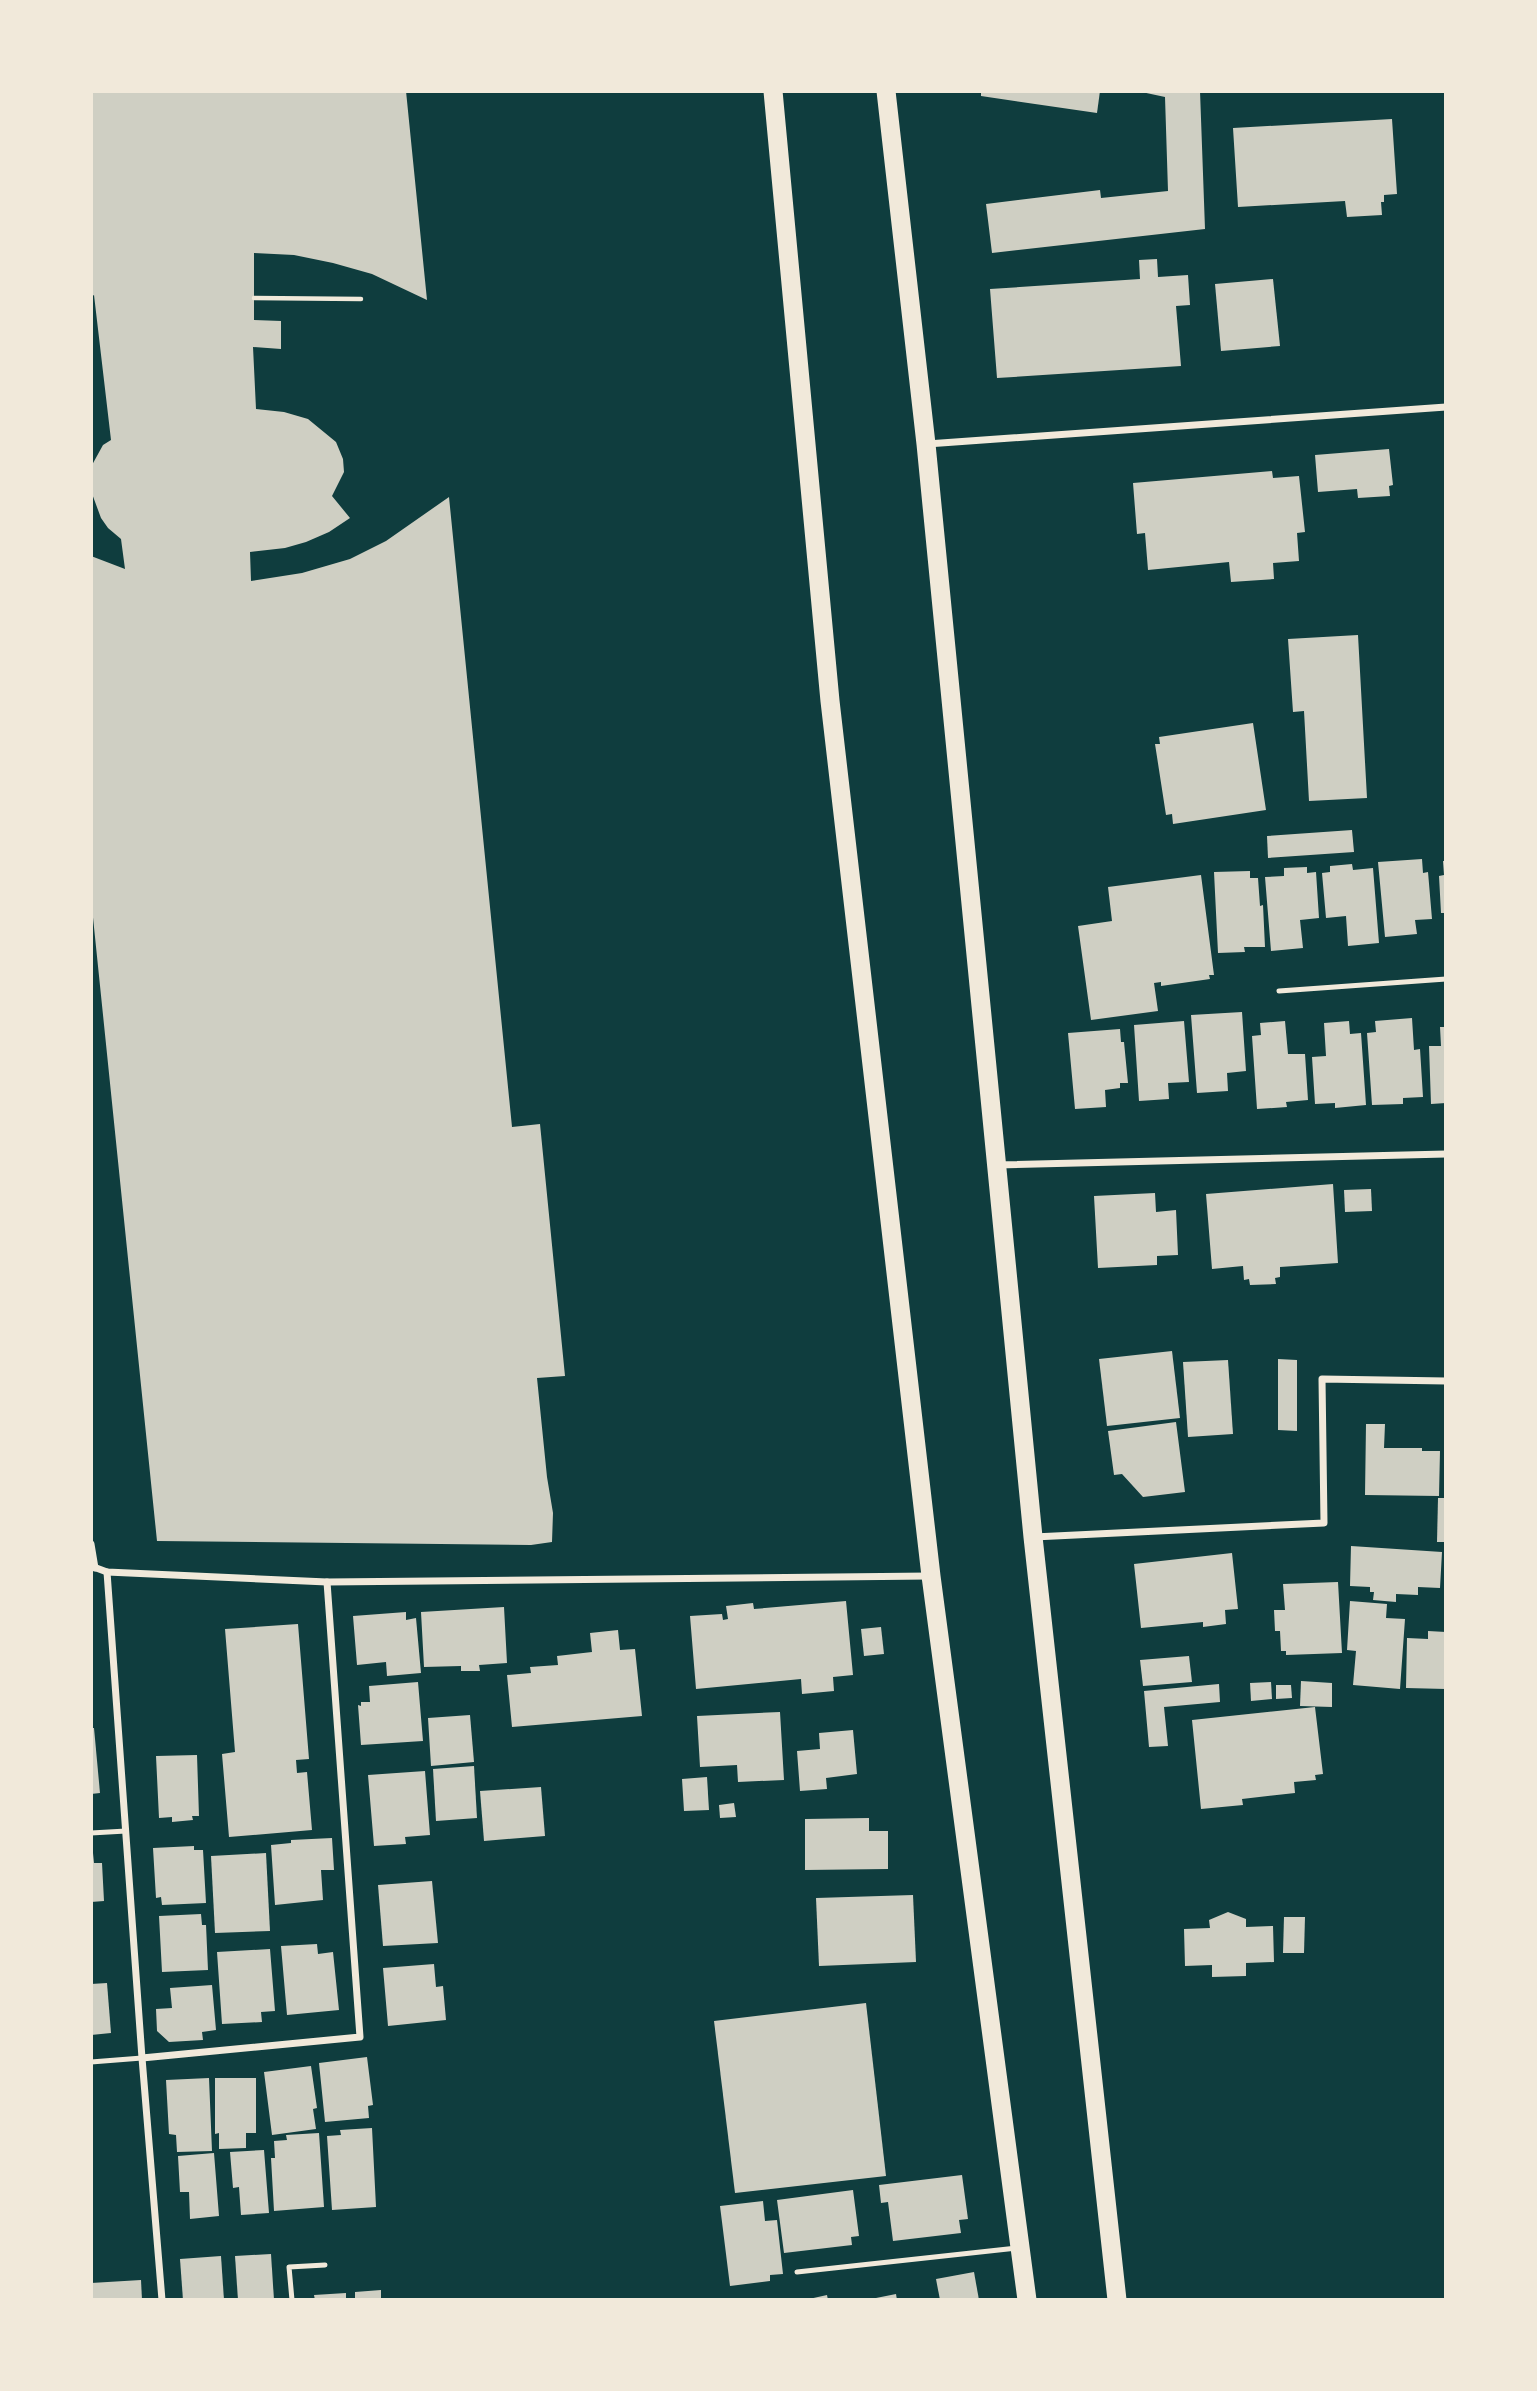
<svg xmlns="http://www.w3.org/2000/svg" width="1537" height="2391" font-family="Rubik,sans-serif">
<rect width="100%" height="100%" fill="#0f3d3e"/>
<g fill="#cfcfc3">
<polygon points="91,91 406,91 427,300 372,274 333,263 294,255 254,253 254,320 281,321 281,349 253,347 256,409 284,412 308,419 336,442 343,459 344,472 332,496 350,518 329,532 306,542 285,548 250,552 251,581 302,573 350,559 386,541 449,497 512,1127 540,1124 565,1376 537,1378 547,1477 553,1513 552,1542 531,1545 157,1541 91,898 91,556 125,569 121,539 108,528 101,518 91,491 92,465 103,445 111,440 94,295 91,297"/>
<polygon points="981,91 1100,91 1097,113 981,96"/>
<polygon points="1137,91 1200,91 1205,229 992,253 986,204 1100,190 1101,198 1168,191 1165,97"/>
<polygon points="1392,119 1397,194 1384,195 1384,202 1381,202 1382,215 1347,217 1345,201 1238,207 1233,128"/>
<polygon points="1157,259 1158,277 1188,275 1190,305 1176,306 1181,366 997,378 990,289 1140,279 1139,260"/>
<polygon points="1273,279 1280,346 1221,351 1215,284"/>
<polygon points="1389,449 1393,485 1389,486 1390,496 1358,498 1357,489 1318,492 1315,455"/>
<polygon points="1272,471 1273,478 1299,476 1305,532 1297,533 1299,561 1273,563 1274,579 1231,582 1229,562 1148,570 1145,533 1137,534 1133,483"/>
<polygon points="1358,635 1367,798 1309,801 1304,711 1293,712 1288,639"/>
<polygon points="1253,723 1266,810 1173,824 1172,814 1166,815 1155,744 1160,744 1159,737"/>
<polygon points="1352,830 1354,852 1268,858 1267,836"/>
<polygon points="1422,859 1423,873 1428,872 1432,919 1415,920 1417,934 1385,937 1378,862"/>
<polygon points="1443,861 1446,861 1446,913 1441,913 1439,876 1444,875"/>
<polygon points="1352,864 1353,870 1373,868 1379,943 1348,946 1346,916 1326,918 1322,873 1330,872 1330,866"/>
<polygon points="1307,867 1307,873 1316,872 1319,918 1300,920 1303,948 1271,951 1265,877 1284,876 1284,868"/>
<polygon points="1250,871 1250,878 1258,878 1260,906 1263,905 1265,947 1244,947 1245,952 1218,953 1214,872"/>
<polygon points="1201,875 1214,975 1209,975 1210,979 1161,986 1161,982 1154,983 1158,1011 1091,1020 1078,926 1112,921 1108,887"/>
<polygon points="1242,1012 1246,1071 1227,1073 1228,1091 1197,1093 1191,1015"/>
<polygon points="1412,1018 1414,1050 1420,1049 1423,1097 1403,1098 1403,1104 1372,1105 1367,1033 1376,1032 1375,1021"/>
<polygon points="1184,1021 1189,1082 1168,1083 1169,1099 1139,1101 1134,1025"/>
<polygon points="1285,1021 1288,1054 1305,1054 1308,1100 1286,1102 1287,1107 1257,1109 1252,1036 1261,1035 1260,1023"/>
<polygon points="1349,1021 1350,1034 1361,1033 1366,1105 1335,1108 1335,1103 1315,1104 1312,1057 1326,1056 1324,1023"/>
<polygon points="1440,1027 1446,1027 1446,1103 1431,1104 1429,1046 1441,1046"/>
<polygon points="1120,1029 1121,1042 1124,1042 1128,1083 1120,1083 1120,1088 1105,1090 1106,1107 1075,1109 1068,1033"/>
<polygon points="1333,1184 1338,1263 1280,1267 1280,1277 1275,1278 1276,1284 1250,1285 1249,1279 1244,1280 1243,1266 1212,1269 1206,1194"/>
<polygon points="1371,1189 1372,1211 1345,1212 1344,1190"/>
<polygon points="1155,1193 1156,1212 1176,1210 1178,1255 1157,1256 1157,1265 1098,1268 1094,1196"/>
<polygon points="1172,1351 1180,1418 1107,1426 1099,1359"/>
<polygon points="1278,1359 1297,1360 1297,1431 1278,1430"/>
<polygon points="1228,1360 1233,1434 1188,1437 1183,1362"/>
<polygon points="1176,1422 1185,1492 1143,1497 1122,1474 1114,1475 1108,1431"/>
<polygon points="1366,1424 1385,1424 1384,1448 1422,1448 1422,1451 1440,1451 1439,1496 1365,1495"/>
<polygon points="1438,1498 1446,1498 1446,1542 1437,1542"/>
<polygon points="1351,1546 1442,1552 1440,1588 1418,1587 1418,1595 1396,1594 1396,1602 1373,1600 1374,1592 1370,1592 1370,1587 1350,1586"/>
<polygon points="1232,1553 1238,1609 1225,1610 1226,1624 1203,1627 1203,1622 1141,1628 1134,1564"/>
<polygon points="1338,1582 1342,1653 1286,1655 1286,1651 1281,1651 1280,1631 1275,1631 1274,1610 1285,1610 1283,1584"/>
<polygon points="846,1601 853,1675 833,1677 834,1691 802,1694 801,1679 696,1689 690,1616 722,1614 723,1620 728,1619 726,1606 753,1603 754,1609"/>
<polygon points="1350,1601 1387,1604 1386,1618 1405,1619 1400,1689 1353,1685 1356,1651 1347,1650"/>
<polygon points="504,1607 507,1663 479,1665 480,1671 461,1671 461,1666 424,1667 421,1612"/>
<polygon points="406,1612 406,1620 416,1618 421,1673 387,1676 386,1662 357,1665 353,1616"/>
<polygon points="298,1624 309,1759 296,1760 297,1773 307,1772 312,1830 229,1837 222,1754 235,1752 225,1629"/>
<polygon points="881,1627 884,1654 864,1656 861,1629"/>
<polygon points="618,1630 620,1650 635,1649 642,1716 512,1727 507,1675 531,1673 530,1667 558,1665 557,1656 592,1652 590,1633"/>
<polygon points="1428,1631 1446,1632 1446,1689 1406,1688 1407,1638 1428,1639"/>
<polygon points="1189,1656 1192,1682 1143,1686 1140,1660"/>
<polygon points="1301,1681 1332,1683 1332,1707 1300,1706"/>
<polygon points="418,1682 423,1741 361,1745 358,1705 361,1706 361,1702 370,1702 369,1686"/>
<polygon points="1271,1682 1272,1699 1251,1701 1250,1683"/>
<polygon points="1219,1684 1220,1702 1164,1707 1168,1746 1149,1747 1144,1691"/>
<polygon points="1276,1685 1291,1685 1292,1698 1276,1699"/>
<polygon points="1315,1707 1323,1774 1315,1775 1316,1780 1294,1782 1295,1793 1242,1799 1243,1805 1201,1809 1192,1720"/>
<polygon points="780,1712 784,1780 738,1782 737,1765 700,1767 697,1716"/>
<polygon points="470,1715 474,1762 431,1766 428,1718"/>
<polygon points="91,1728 94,1728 100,1793 91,1794"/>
<polygon points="853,1730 857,1774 826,1778 827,1789 800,1791 797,1751 820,1749 819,1733"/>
<polygon points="197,1755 199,1816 192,1816 193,1820 172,1822 172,1817 159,1818 156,1756"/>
<polygon points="474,1766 477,1818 436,1821 433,1769"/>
<polygon points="425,1771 430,1835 405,1837 406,1844 374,1846 368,1775"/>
<polygon points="707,1777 709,1810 684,1811 682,1779"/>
<polygon points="541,1787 545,1836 484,1841 480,1791"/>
<polygon points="734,1803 736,1817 720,1818 719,1805"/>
<polygon points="869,1818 869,1831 888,1831 888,1869 805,1870 805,1819"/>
<polygon points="332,1838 334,1870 321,1870 323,1900 275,1905 271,1845 291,1843 291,1840"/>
<polygon points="194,1846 194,1850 203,1850 206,1903 162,1905 161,1897 156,1898 153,1848"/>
<polygon points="91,1853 93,1853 94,1863 102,1863 104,1901 91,1902"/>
<polygon points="266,1853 270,1931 215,1933 211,1856"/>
<polygon points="432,1881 438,1943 383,1946 378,1885"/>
<polygon points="913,1895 916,1962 819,1966 816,1898"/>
<polygon points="1228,1912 1246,1919 1246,1927 1273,1926 1274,1962 1246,1963 1246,1976 1212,1977 1212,1965 1185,1966 1184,1929 1210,1928 1209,1920"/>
<polygon points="201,1914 202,1925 206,1925 208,1970 162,1972 159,1916"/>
<polygon points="1284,1917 1305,1917 1304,1953 1283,1953"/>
<polygon points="317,1944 318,1954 333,1952 339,2010 287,2015 281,1946"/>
<polygon points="270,1949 275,2011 261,2012 262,2022 222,2024 217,1952"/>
<polygon points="434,1964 436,1987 443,1986 446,2020 388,2026 383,1968"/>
<polygon points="107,1983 111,2033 91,2035 91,1984"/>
<polygon points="212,1985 216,2030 202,2032 203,2040 169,2042 157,2031 156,2009 172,2008 170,1988"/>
<polygon points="866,2003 886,2176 735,2193 714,2021"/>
<polygon points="367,2057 373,2105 368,2106 369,2118 325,2122 319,2063"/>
<polygon points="311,2066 317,2108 313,2109 316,2129 272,2135 264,2072"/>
<polygon points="209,2078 212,2151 177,2152 176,2135 169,2134 166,2080"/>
<polygon points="215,2078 256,2078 256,2133 246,2133 246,2148 219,2149 219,2133 215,2134"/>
<polygon points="372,2128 376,2207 332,2210 327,2136 341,2135 340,2130"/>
<polygon points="319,2133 324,2207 274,2211 271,2158 275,2158 274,2141 287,2140 286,2135"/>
<polygon points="264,2150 269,2213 241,2215 239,2187 233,2188 230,2152"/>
<polygon points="214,2153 219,2216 190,2219 189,2192 180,2192 178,2156"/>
<polygon points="962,2175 968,2219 959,2220 961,2233 893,2241 888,2202 881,2203 879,2185"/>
<polygon points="853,2190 859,2236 851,2237 852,2245 784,2253 777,2200"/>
<polygon points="763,2201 765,2221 777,2220 783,2274 770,2275 770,2281 730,2286 720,2206"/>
<polygon points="271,2254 274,2300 238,2300 235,2256"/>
<polygon points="221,2256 224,2300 183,2300 180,2259"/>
<polygon points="974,2272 979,2300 940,2300 936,2279"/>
<polygon points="141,2280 142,2300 91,2300 91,2283"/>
<polygon points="381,2290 381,2300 355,2300 355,2292"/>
<polygon points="346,2293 346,2300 315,2300 314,2295"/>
<polygon points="896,2294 897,2300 871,2300 871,2299"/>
<polygon points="827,2295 828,2300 810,2300 809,2299"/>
</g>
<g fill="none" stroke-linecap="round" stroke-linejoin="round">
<polyline stroke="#f1e9da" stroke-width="4.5" points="254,298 361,299"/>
<g stroke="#f1e9da" stroke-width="5">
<polyline points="1279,991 1446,979"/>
<polyline points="91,1833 126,1831"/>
<polyline points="91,2062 142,2058"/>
<polyline points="797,2272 1017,2248"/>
<polyline points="292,2300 289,2267 325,2265"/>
</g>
<g stroke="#f1e9da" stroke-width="7">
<polyline points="927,444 1446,407"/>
<polyline points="997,1165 1446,1154"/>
<polyline points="1034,1537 1324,1523 1322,1379 1446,1381"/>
<polyline points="91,1544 95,1568"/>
<polyline points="91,1566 107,1572 327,1582 929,1576"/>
<polyline points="107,1572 142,2058 162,2300"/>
<polyline points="142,2058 360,2037 327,1582"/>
</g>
<g stroke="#f1e9da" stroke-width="19">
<polyline points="773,91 830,701 931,1576 1027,2300"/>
<polyline points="886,91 926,444 1033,1537 1117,2300"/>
</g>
</g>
<rect width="1537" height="2391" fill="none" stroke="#f1e9da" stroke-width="186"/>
</svg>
